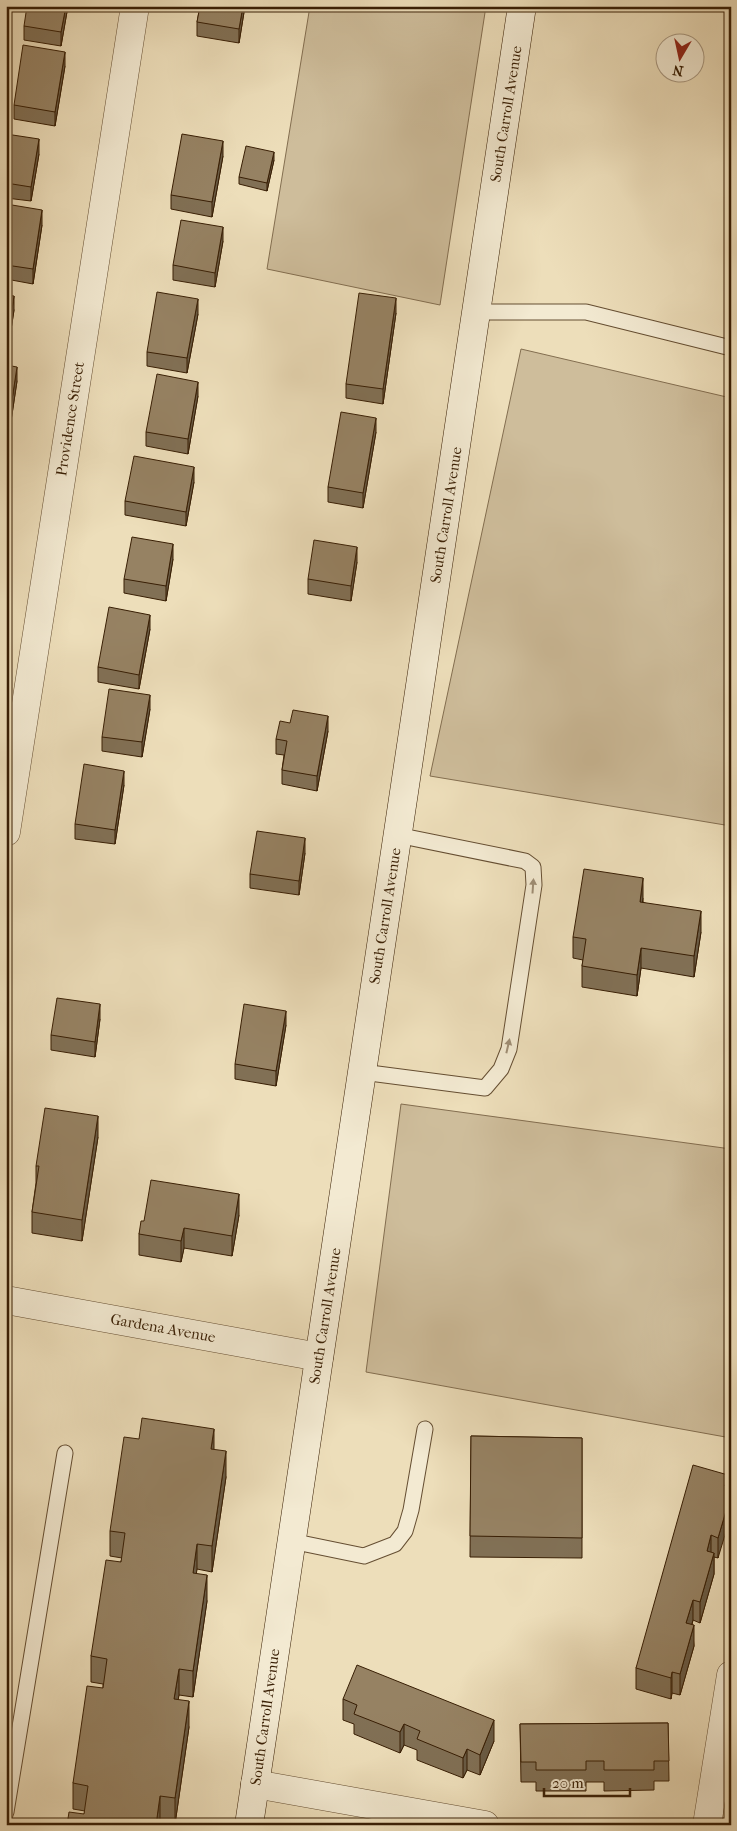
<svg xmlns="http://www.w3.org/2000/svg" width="737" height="1831" font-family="'IM FELL French Canon',serif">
<rect width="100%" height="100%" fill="#eddeba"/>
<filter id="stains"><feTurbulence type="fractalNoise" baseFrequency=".004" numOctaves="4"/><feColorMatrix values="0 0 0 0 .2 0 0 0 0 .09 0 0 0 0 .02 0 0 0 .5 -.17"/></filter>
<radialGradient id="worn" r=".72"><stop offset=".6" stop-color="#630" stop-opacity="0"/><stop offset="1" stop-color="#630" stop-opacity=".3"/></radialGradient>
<g fill="#cebd9b" stroke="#836e50">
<path d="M310 6H486L440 305 267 269Z"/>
<path d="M521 349 731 398V826L430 776Z"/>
<path d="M401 1104 731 1149V1438L366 1372Z"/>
</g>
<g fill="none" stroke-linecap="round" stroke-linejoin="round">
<defs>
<g id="lane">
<path d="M476 312H586L731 348"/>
<path d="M362 1072 485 1088 501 1069 509 1049 534 885 533 867 525 861 397 835"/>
<path d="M291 1541 364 1556 395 1544 405 1531 411 1510 425 1429"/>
<path d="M6 1812 65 1453"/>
</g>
<g id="street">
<path d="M6 832 135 6"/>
<path d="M6 1300 319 1357"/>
<path d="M255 1784 485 1825"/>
<path d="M707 1825 731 1675"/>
</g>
<path id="secondary" d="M249 1825 522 6"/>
</defs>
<use href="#lane" stroke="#654e32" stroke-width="17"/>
<use href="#street" stroke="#654e32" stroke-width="29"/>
<use href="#secondary" stroke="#381e04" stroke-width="29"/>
<use href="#lane" stroke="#f3ead2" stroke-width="15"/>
<use href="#street" stroke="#f3ead2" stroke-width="28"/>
<use href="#secondary" stroke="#f3ead2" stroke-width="28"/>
</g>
<g fill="#817055" stroke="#381e04">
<path d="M68 6 61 46 24 40V26Z"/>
<path d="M200 6H245L239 43 197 36V22Z"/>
<path d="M65 66 55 126 14 119V105Z"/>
<path d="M6 134 39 154 31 201 6 198Z"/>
<path d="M223 156 212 217 171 209V195Z"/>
<path d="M274 160 267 191 239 184V177Z"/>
<path d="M6 204 42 225 33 284 6 279Z"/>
<path d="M223 241 215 287 173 280V265Z"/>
<path d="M6 295 14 310 7 356H6Z"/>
<path d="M396 313 383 404 346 398V384Z"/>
<path d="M198 314 187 373 147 366V352Z"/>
<path d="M6 365 17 381 8 441H6Z"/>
<path d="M198 396 188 454 146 446V432Z"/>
<path d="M376 432 363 508 328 502V487Z"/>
<path d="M194 482 186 526 125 515V501Z"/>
<path d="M173 559 166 601 124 593V579Z"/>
<path d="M357 562 351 601 308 594V579Z"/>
<path d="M150 629 139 689 98 682V667Z"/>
<path d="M150 709 142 757 102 751V737Z"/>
<path d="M328 731 317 791 282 784V770L284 755 276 754V739Z"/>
<path d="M124 785 115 844 75 839V824Z"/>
<path d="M305 853 299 895 250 888V874Z"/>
<path d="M643 898V902L701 932 694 977 641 968 637 996 582 987V966L583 960 573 958V937Z"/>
<path d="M100 1019 95 1057 51 1050V1035Z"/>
<path d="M286 1025 276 1086 235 1079V1064Z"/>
<path d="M98 1137 82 1241 32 1233V1212L36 1183V1166Z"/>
<path d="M239 1215 232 1256 184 1248 181 1262 139 1255V1234L144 1221Z"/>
<path d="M471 1436 582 1438V1558L470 1557Z"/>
<path d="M214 1450 226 1477 212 1572 197 1569 196 1573 207 1601 193 1697 179 1695 178 1699 189 1727 175 1824 160 1822 84 1814 85 1811 73 1809V1783L103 1688V1684L91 1682V1656L122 1558 110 1556V1531Z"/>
<path d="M728 1475 718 1558 714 1557V1574L700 1623 693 1620 692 1625 694 1646 680 1695 672 1693 671 1699 636 1689V1668Z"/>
<path d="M343 1699 494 1741 480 1775 467 1770 463 1778 417 1760V1750L404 1745 400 1753 354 1734V1724L343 1720Z"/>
<path d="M668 1723 669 1781H654V1790L604 1791V1782H586V1791H536V1782H521L520 1724Z"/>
</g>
<g fill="#695b45" stroke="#381e04">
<path d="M66 6H68L61 46V32Z"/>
<path d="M243 6H245L239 43V29Z"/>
<path d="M65 52V66L55 126V112Z"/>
<path d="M39 139V154L31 201V187Z"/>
<path d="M223 141V156L212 217V202Z"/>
<path d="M274 152V160L267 191V183Z"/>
<path d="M42 210V225L33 284V269Z"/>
<path d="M223 227V241L215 287V273Z"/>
<path d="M14 296V310L7 356V342Z"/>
<path d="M396 298V313L383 404V389Z"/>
<path d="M198 299V314L187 373V358Z"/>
<path d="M17 367V381L8 441V426Z"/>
<path d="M198 382V396L188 454V439Z"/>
<path d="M376 418V432L363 508V493Z"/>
<path d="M194 467V482L186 526V512Z"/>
<path d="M173 544V559L166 601V586Z"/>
<path d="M357 547V562L351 601V586Z"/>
<path d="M150 615V629L139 689V675Z"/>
<path d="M150 695V709L142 757V742Z"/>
<path d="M328 716V731L317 791V776Z"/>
<path d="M124 771V785L115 844V830Z"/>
<path d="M305 838V853L299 895V881Z"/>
<path d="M643 878V898L640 922V902Z"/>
<path d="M701 911V932L694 977V956Z"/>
<path d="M641 948V968L637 996V975Z"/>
<path d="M100 1004V1019L95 1057V1042Z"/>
<path d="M286 1011V1025L276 1086V1071Z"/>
<path d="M98 1116V1137L82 1241V1220Z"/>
<path d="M239 1194V1215L232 1256V1236Z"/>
<path d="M184 1228V1248L181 1262V1241Z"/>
<path d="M214 1429V1454L211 1449Z"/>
<path d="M226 1451V1477L212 1572V1546Z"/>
<path d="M728 1475V1496L725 1486Z"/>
<path d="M731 1494V1515L718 1558V1538Z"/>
<path d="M711 1535V1556L707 1551Z"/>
<path d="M197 1544V1569L193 1598V1573Z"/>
<path d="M714 1553V1574L700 1623V1602Z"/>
<path d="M207 1575V1601L193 1697V1671Z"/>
<path d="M693 1600V1620L686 1644V1623Z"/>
<path d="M694 1625V1646L680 1695V1674Z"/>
<path d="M179 1669V1695L174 1724V1699Z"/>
<path d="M672 1672V1693L671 1699V1678Z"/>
<path d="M189 1701V1727L175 1824V1798Z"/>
<path d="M494 1720V1741L480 1775V1755Z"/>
<path d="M404 1724V1745L400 1753V1732Z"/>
<path d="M467 1749V1770L463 1778V1758Z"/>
<path d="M160 1796V1825H156Z"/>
</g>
<g fill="#968263" stroke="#381e04">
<path d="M27 6H66L61 32 24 26Z"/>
<path d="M200 6H243L239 29 197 22Z"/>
<path d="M23 45 65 52 55 112 14 105Z"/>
<path d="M6 134 39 139 31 187 6 183Z"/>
<path d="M182 134 223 141 212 202 171 195Z"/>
<path d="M246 146 274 152 267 183 239 177Z"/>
<path d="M6 204 42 210 33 269 6 265Z"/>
<path d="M181 220 223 227 215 273 173 265Z"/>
<path d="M157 292 198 299 187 358 147 352Z"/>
<path d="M359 293 396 298 383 389 346 384Z"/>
<path d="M6 295 14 296 7 342H6Z"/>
<path d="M6 365 17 367 8 426H6Z"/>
<path d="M157 374 198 382 188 439 146 432Z"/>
<path d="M341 412 376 418 363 493 328 487Z"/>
<path d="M134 456 194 467 186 512 125 501Z"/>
<path d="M132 537 173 544 166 586 124 579Z"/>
<path d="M314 540 357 547 351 586 308 579Z"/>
<path d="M109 607 150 615 139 675 98 667Z"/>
<path d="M109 689 150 695 142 742 102 737Z"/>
<path d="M293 710 328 716 317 776 282 770 287 741 276 739 280 721 290 723Z"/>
<path d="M84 764 124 771 115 830 75 824Z"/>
<path d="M257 831 305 838 299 881 250 874Z"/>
<path d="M584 869 643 878 640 902 701 911 694 956 641 948 637 975 582 966 586 939 573 937Z"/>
<path d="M57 998 100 1004 95 1042 51 1035Z"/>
<path d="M244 1004 286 1011 276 1071 235 1064Z"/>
<path d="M45 1108 98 1116 82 1220 32 1212 39 1166H36Z"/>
<path d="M151 1180 239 1194 232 1236 184 1228 181 1241 139 1234 141 1221H144Z"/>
<path d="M142 1418 214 1429 211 1449 226 1451 212 1546 197 1544 193 1573 207 1575 193 1671 179 1669 174 1699 189 1701 175 1798 160 1796 156 1825H67L69 1812 84 1814 88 1786 73 1783 87 1686 103 1688 107 1659 91 1656 106 1560 121 1562 125 1533 110 1531 124 1437 139 1439Z"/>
<path d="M471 1436 582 1438V1538L470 1536Z"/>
<path d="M693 1465 728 1475 725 1486 731 1488V1494L718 1538 711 1535 707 1551 714 1553 700 1602 693 1600 686 1623 694 1625 680 1674 672 1672 671 1678 636 1668Z"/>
<path d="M357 1665 494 1720 480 1755 467 1749 463 1758 417 1739 420 1731 404 1724 400 1732 354 1714 357 1705 343 1699Z"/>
<path d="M668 1723 669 1761H654V1770H604V1761H586V1770H536V1762H521L520 1724Z"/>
</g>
<defs><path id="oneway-solid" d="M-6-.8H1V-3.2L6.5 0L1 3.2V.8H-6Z" transform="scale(1.25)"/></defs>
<g fill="#9f8e75">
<use href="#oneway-solid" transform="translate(533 886) rotate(-86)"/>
<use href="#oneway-solid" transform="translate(508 1046) rotate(-77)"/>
</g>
<g text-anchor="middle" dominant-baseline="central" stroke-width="4" stroke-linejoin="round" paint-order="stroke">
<g font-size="15" fill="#381e04" stroke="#f3ead2">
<text transform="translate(506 114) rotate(-81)">South Carroll Avenue</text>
<text transform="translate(70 419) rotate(-81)">Providence Street</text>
<text transform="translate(446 515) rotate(-81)">South Carroll Avenue</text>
<text transform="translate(385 916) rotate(-81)">South Carroll Avenue</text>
<text transform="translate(325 1316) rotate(-81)">South Carroll Avenue</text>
<text transform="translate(163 1328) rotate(10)">Gardena Avenue</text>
<text transform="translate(265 1717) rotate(-82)">South Carroll Avenue</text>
</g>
</g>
<rect width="737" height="1831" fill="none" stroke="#eddeba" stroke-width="25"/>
<rect x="8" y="8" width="722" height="1816" fill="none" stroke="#381e04" stroke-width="2.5"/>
<rect x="12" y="12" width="712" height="1806" fill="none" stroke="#381e04"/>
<g transform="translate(680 58) rotate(189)"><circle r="24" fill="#f3ead2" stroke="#a89880"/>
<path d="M0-4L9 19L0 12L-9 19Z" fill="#8f2418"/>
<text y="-8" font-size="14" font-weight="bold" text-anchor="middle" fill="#381e04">N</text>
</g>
<path d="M544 1788v8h86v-8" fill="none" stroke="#381e04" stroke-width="2.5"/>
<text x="552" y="1788" font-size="15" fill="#381e04" stroke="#f3ead2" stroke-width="4" paint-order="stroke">20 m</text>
<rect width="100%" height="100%" filter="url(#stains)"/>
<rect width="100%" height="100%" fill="url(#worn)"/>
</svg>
